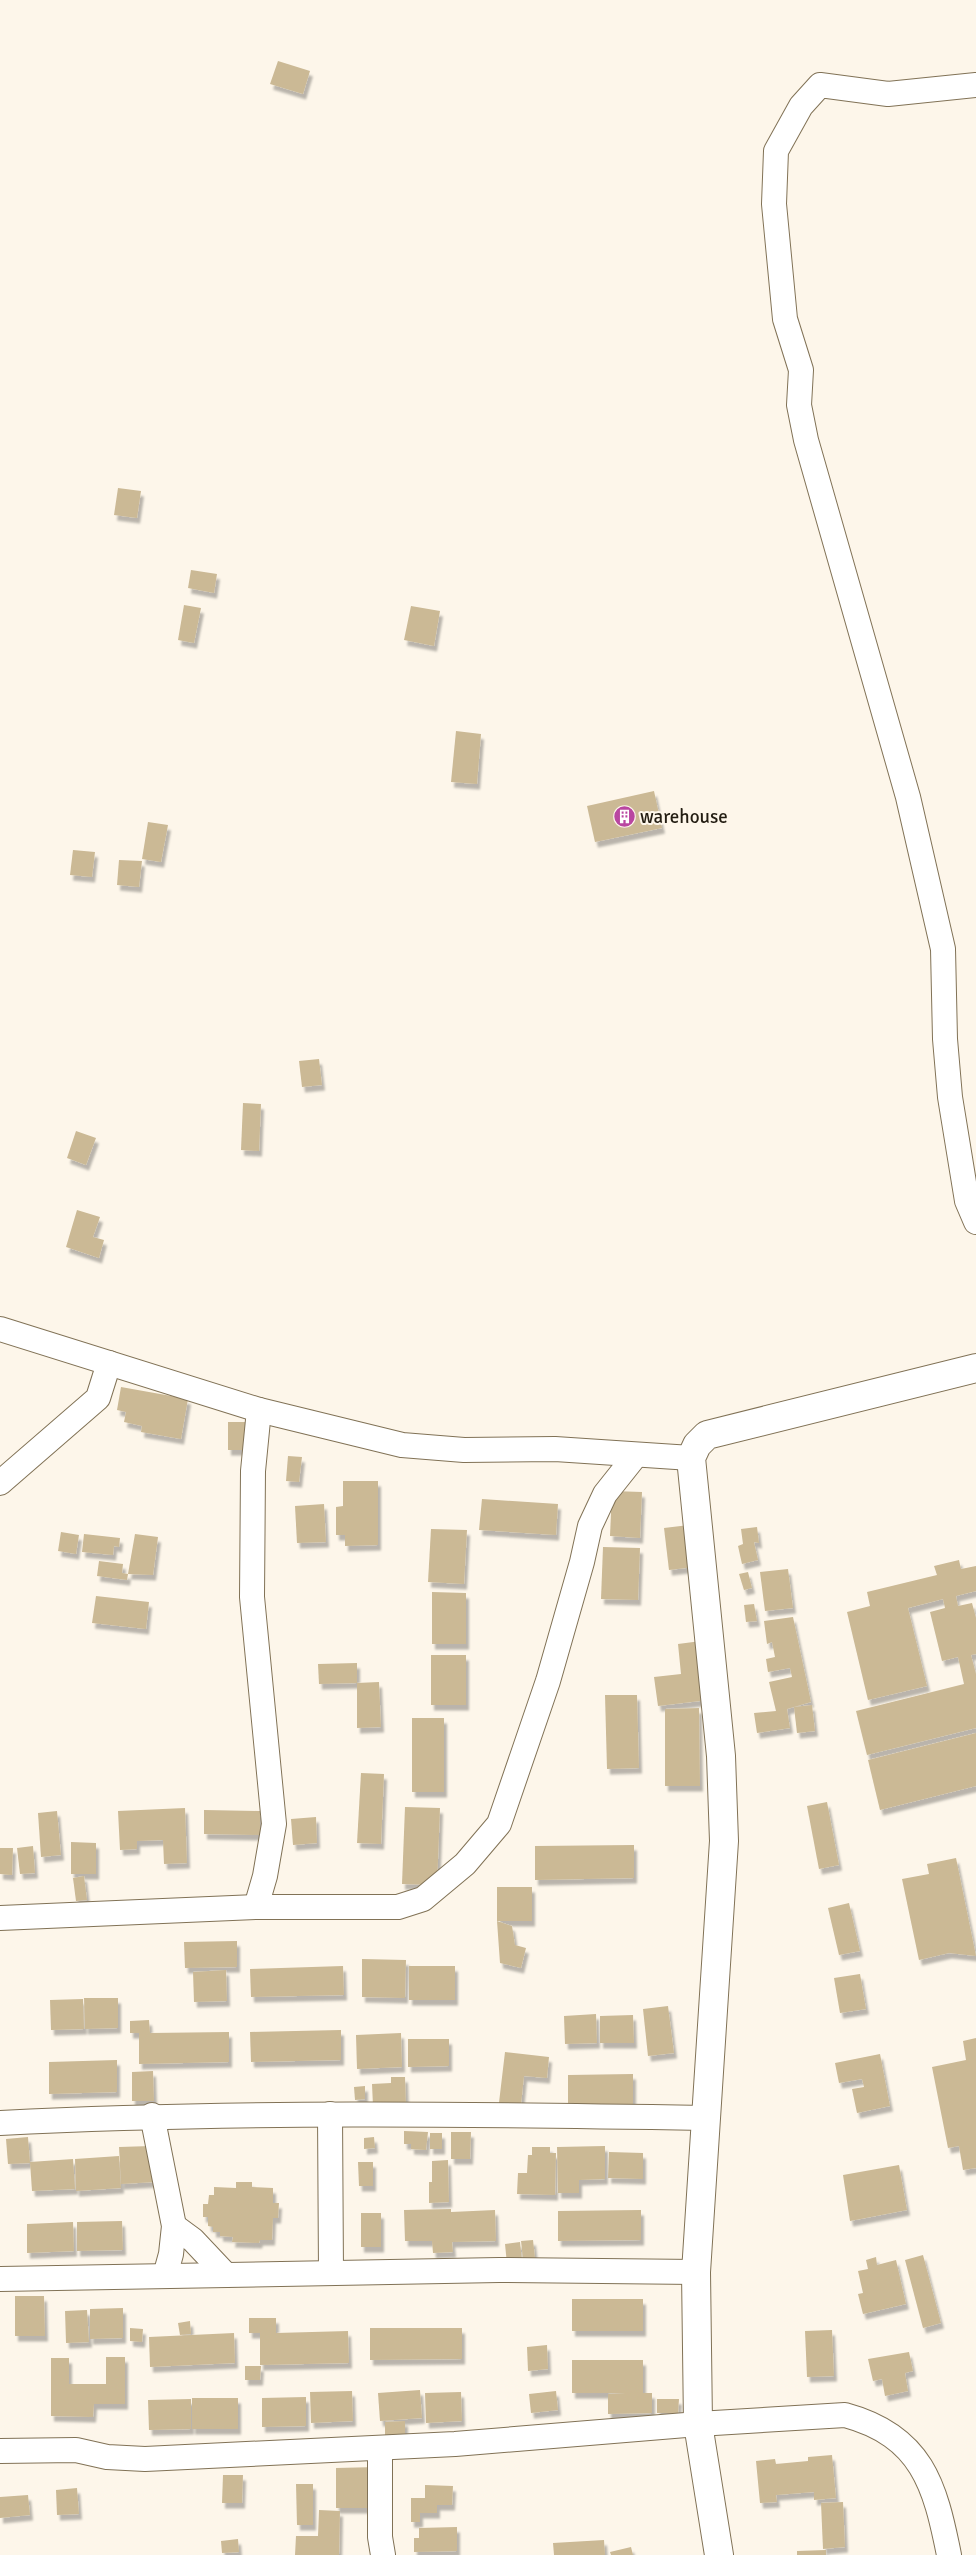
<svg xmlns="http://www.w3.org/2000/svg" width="976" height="2555" font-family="Signika,sans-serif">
<defs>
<filter id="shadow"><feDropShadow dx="3" dy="5.5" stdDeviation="1" flood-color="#0004"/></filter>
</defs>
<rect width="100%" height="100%" fill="#fdf6ea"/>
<g fill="#cbb995" filter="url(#shadow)">
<path d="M278 61 310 71 303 94 270 84Z"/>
<path d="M118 488 141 491 137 518 114 515Z"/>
<path d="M191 570 217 574 214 593 188 588Z"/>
<path d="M184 605 201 608 194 643 178 640Z"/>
<path d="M411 606 440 611 434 646 404 640Z"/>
<path d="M456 731 481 734 477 784 451 782Z"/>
<path d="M654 791 662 828 595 842 587 806Z"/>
<path d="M148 822 168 825 161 862 142 859Z"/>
<path d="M73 850 95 852 92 877 70 875Z"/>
<path d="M119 860 142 861 139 887 117 885Z"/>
<path d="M319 1059 322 1085 302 1087 299 1061Z"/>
<path d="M243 1103 261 1104 259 1151 241 1150Z"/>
<path d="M76 1131 96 1138 86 1165 67 1158Z"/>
<path d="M77 1210 100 1217 93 1237 104 1240 99 1258 66 1247Z"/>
<path d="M121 1387 188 1399 181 1439 141 1432 142 1426 124 1422 126 1412 117 1410Z"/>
<rect x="228" y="1422" width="24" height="28"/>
<path d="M288 1456 302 1457 299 1482 286 1481Z"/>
<path d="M343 1481H378V1545L345 1546V1535H336V1507L343 1506Z"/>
<path d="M612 1491 642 1492 640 1538 610 1536Z"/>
<path d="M482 1499 558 1504 556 1535 479 1530Z"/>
<path d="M324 1504 326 1542 297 1543 295 1506Z"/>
<path d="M689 1525 694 1567 669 1570 664 1528Z"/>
<path d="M757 1527 759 1543 754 1542 758 1560 742 1564 738 1546 743 1544 741 1529Z"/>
<path d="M431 1529 467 1530 464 1584 428 1582Z"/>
<path d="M61 1532 79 1535 76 1554 58 1551Z"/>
<path d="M84 1534 120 1538 119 1547 114 1546 113 1555 82 1552Z"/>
<path d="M135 1534 158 1537 153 1575 128 1574Z"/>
<path d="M603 1547 640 1548 638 1600 601 1599Z"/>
<path d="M959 1560 961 1569 976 1566V1591L956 1596 958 1606 972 1603 976 1618V1654L971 1655 976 1674V1728L867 1755 856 1711 964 1684 958 1657 942 1661 930 1612 945 1608 943 1599 908 1608 927 1686 868 1700 847 1612 870 1606 867 1592 937 1575 934 1566Z"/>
<path d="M99 1561 123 1564 122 1573 128 1574 127 1580 97 1576Z"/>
<path d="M788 1569 793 1608 765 1611 760 1572Z"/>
<path d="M748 1572 752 1588 744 1590 739 1574Z"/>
<path d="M432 1592 466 1593V1644H432Z"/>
<path d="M96 1596 149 1602 146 1629 92 1623Z"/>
<path d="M754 1604 757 1621 746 1622 744 1605Z"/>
<path d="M793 1617 811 1702 787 1709 790 1728 757 1733 754 1713 776 1711 769 1682 792 1677 790 1668 768 1672 766 1659 775 1657 772 1642 767 1644 764 1621Z"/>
<path d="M701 1641 708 1700 658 1706 654 1677 681 1674 678 1644Z"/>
<rect x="431" y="1655" width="35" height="50"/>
<path d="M357 1663V1683L319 1684 318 1664Z"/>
<path d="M379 1682 381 1727 357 1728V1683Z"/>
<path d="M605 1695H637L639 1768 607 1769Z"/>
<path d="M812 1705 815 1731 797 1733 794 1707Z"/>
<path d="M699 1708 700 1786H665V1709Z"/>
<rect x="412" y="1718" width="32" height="74"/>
<path d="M976 1733V1786L880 1810 868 1760Z"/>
<path d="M361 1773 384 1774 381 1844 357 1843Z"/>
<path d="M827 1802 839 1865 819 1869 807 1806Z"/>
<path d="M405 1807 440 1808 437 1885 402 1884Z"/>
<path d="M185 1808 187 1863 164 1864 163 1840 137 1841V1849L120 1850 118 1811Z"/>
<path d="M204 1810 260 1811V1835L204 1834Z"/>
<path d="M57 1811 61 1855 41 1857 38 1813Z"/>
<path d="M316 1817 317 1843 293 1845 291 1819Z"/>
<path d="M71 1842 96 1843V1874H71Z"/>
<path d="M634 1845V1878L535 1880V1846Z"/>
<path d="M33 1846 35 1873 20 1874 17 1848Z"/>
<path d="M0 1848H13L12 1875 0 1874Z"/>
<path d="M956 1858 976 1956 949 1953 919 1960 902 1879 929 1874 927 1864Z"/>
<path d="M84 1876 87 1900 76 1901 73 1878Z"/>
<rect x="497" y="1887" width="35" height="34"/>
<path d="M849 1903 860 1951 839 1955 828 1908Z"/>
<path d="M497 1921 512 1926 515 1945 526 1948 521 1968 500 1963Z"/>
<path d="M237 1941V1967L185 1968 184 1942Z"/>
<path d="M362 1959 406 1960 405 1998 362 1997Z"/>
<path d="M343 1966 344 1995 251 1997 250 1969Z"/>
<rect x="409" y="1966" width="46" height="34"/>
<path d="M226 1970 227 2001 194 2002 193 1972Z"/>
<path d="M860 1974 866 2009 840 2013 834 1978Z"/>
<path d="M84 1998H118V2028L85 2029Z"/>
<path d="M83 1999 84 2029 51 2030 50 2000Z"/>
<path d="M668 2006 674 2053 648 2056 643 2009Z"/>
<path d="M596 2014 597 2043 565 2044 564 2016Z"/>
<path d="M633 2015 634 2043H600V2016Z"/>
<path d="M149 2020 150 2033 229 2032V2062L139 2064V2033H130V2021Z"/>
<path d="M341 2030V2060L251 2062 250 2032Z"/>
<path d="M401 2033 402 2067 357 2069 356 2035Z"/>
<path d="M976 2038V2168L963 2170 959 2146 948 2148 932 2067 966 2060 963 2041Z"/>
<path d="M408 2039H449V2066L408 2067Z"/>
<path d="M505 2052 549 2057 547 2078 524 2076 520 2114 498 2111Z"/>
<path d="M880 2054 890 2106 857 2113 852 2089 864 2087 862 2079 839 2083 835 2063Z"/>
<path d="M117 2060V2092L49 2094V2062Z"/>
<path d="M153 2071 154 2101H132V2072Z"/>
<path d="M633 2074V2105H568V2075Z"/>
<path d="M391 2077H405L406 2106H373L372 2084 391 2083Z"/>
<path d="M365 2086V2099L355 2100 354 2087Z"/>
<path d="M404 2131 428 2132 426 2150 411 2149V2144H404Z"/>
<path d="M451 2132H471L470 2159H451Z"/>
<rect x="430" y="2133" width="12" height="16"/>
<path d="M28 2137 30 2163 8 2164 6 2139Z"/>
<path d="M374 2137 375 2148 364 2149V2138Z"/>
<path d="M151 2146 155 2182 121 2184 119 2147Z"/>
<path d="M605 2146V2179L579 2180V2193H558L557 2147Z"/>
<path d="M532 2147H550V2153H556L555 2195 517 2194 518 2173H527L528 2155H532Z"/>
<path d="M609 2152 643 2153V2179L608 2178Z"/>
<path d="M119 2156 121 2188 76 2191 75 2159Z"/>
<path d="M73 2159 75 2189 32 2191 30 2162Z"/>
<path d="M448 2160 449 2202 429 2203V2182H432V2161Z"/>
<path d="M358 2162H373V2186H359Z"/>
<path d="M899 2165 907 2210 850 2221 843 2175Z"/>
<path d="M236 2182H252V2187L273 2188V2203H279L278 2218H273L272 2240H260L259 2243 232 2242 233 2237 220 2236V2232H213V2227L208 2226V2217H203V2204H208L209 2195H214V2187L236 2188Z"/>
<path d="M451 2209V2212L495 2210 496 2241 452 2242 453 2252 433 2253 432 2241H405L404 2210Z"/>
<path d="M641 2210V2240L558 2241V2211Z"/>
<rect x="361" y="2213" width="20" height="34"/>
<path d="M122 2221 123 2250 77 2251V2222Z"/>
<path d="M73 2222 74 2251 27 2253V2224Z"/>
<path d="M533 2240 535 2258 523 2259 521 2241Z"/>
<path d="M520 2242 522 2262 507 2264 505 2244Z"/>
<path d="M923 2255 941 2323 923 2328 905 2260Z"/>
<path d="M876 2257 877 2265 896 2260 906 2304 863 2314 858 2294 863 2293 858 2271 868 2269 866 2260Z"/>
<path d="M15 2296H44L45 2336H15Z"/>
<rect x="572" y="2299" width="71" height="32"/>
<path d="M123 2308V2338L90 2339V2309Z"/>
<path d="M87 2310 89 2342 66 2343 65 2311Z"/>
<path d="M249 2318H276V2333L348 2331 349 2363 260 2365V2333H249Z"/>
<path d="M190 2321 191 2334 180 2335 178 2323Z"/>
<path d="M130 2328 143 2329 142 2342 130 2341Z"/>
<path d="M370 2328H462V2359L370 2360Z"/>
<path d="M832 2330 834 2376 807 2377 805 2331Z"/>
<path d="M234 2333 235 2363 150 2367 149 2337Z"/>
<path d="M547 2345 548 2369 528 2371 527 2347Z"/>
<path d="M909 2352 913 2371 905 2373 908 2391 885 2396 882 2379 873 2381 868 2359Z"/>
<path d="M106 2357H125V2404H94L93 2417 51 2416V2358H69V2384H106Z"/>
<path d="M572 2360H643V2393H652V2413L608 2414V2394L626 2393H572Z"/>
<path d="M245 2366H261L260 2380H245Z"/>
<path d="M420 2390 422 2418 380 2421 378 2393Z"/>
<path d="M352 2391 353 2421 311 2423 310 2392Z"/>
<path d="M556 2391 558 2410 531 2413 529 2394Z"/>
<path d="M461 2392 462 2421 426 2423 425 2393Z"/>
<path d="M306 2397V2426L262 2427V2398Z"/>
<rect x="192" y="2398" width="46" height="31"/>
<path d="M191 2399V2429L149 2430 148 2400Z"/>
<path d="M657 2399H679L678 2413H657Z"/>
<path d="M405 2421V2434L385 2435V2422Z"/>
<path d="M832 2455 836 2498 814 2500V2492L776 2495 777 2502 760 2503 756 2461 775 2459 776 2464 808 2461V2457Z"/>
<path d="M378 2467 379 2508H336V2468Z"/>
<path d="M223 2475H243L242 2503H222Z"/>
<path d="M296 2484H313V2525H297Z"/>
<path d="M425 2485 453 2486 452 2505H437V2513H420V2522H411V2498H425Z"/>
<path d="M77 2488 79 2514 57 2515 56 2490Z"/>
<path d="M28 2495 30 2515 0 2518V2497Z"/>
<path d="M843 2502 845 2547 823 2549 821 2503Z"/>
<path d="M319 2510 340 2511 339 2555H295L296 2536H318Z"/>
<path d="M457 2527V2551L414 2552V2538H419V2528Z"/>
<path d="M238 2539 239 2552 222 2553 221 2541Z"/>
<path d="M604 2540 605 2555H554L553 2543Z"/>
<path d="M631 2547 633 2555H611L610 2552Z"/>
<path d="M826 2550V2555H797V2551Z"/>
</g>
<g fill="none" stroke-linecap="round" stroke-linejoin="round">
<defs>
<g id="street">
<path d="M976 85 888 94 820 85 801 106 776 151 774 204 785 319 801 370 799 405 806 440 908 797 943 949 945 1039 950 1097 967 1201 976 1222"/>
<path d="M0 1329 259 1410 402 1445 464 1450 555 1449 691 1458"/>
<path d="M0 1483 98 1398 109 1363"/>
<path d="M256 1907 265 1876 274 1824 252 1597 253 1471 259 1410"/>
<path d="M0 1918 256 1907H398L423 1899 465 1864 499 1824 548 1681 582 1562 590 1526 605 1494 636 1455"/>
<path d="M330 2114 331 2273"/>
<path d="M152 2115 174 2226 171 2254 165 2276"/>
<path d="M0 2123C235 2111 470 2114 705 2118"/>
<path d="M174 2226 193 2240 226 2275"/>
<path d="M0 2279 499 2270 696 2272"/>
<path d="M380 2448V2537L383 2555"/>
<path d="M0 2451 76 2450 107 2457 145 2459 455 2444 698 2424 845 2415C922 2436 935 2485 949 2555"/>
</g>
<path id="secondary" d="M719 2555 698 2424 696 2272 724 1841 721 1756 691 1458 697 1445 707 1435 976 1368"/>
</defs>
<use href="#street" stroke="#817256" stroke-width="26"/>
<use href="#secondary" stroke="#817256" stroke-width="30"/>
<use href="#street" stroke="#fff" stroke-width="24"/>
<use href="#secondary" stroke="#fff" stroke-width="28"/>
</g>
<defs>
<symbol id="building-disc" viewBox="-11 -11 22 22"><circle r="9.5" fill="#b946a1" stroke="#fdf6ea"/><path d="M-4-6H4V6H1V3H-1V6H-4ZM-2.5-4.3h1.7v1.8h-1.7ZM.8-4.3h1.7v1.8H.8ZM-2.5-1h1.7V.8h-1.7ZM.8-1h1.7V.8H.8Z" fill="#fff"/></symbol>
</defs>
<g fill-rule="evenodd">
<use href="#building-disc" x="612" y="804" width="25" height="25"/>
</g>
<g text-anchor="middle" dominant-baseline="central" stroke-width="4" stroke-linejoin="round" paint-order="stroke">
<g font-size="19" fill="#231d12" stroke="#fdf6ea" text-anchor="start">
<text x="640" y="817">warehouse</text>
</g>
</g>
</svg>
